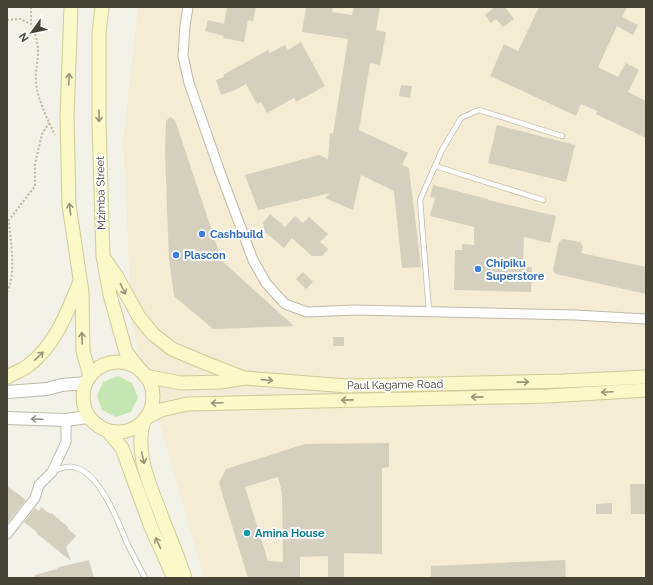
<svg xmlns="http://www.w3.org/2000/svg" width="653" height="585" font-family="Raleway,sans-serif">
<rect width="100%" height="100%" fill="#f3f2e8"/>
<path fill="#f4ecd4" d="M138 7H646V578H204L132 327 123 141Z"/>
<path fill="#c5e5b3" d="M118 376 132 383 138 398 131 412 116 417 102 410 97 396 103 382Z"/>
<g fill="#d4cfbe" fill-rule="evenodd">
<path d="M227 7H256L253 21 248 20 244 42 223 38 224 36 205 31 208 20 224 24Z"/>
<path d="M306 7H333L332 12 352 15 354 7H380L376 30 386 32 380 65 370 63 359 130 408 153 402 165 409 168 421 267 402 268 394 191 361 175 353 210 325 198 330 193 258 210 245 175 319 155 328 159 330 133 333 134 348 39 302 32Z"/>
<path d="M495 7H505L514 19 503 27 496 19 491 23 485 15Z"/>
<path d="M539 7H627L622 17 638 25 633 35 617 26 598 67 618 77 626 63 639 70 628 92 646 101V138L596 114 597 111 581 104 576 116 490 76 504 44 518 51Z"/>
<path d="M301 42 325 86 296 102 294 98 267 113 261 102 257 104 246 84 235 90 221 95 216 80 224 77 223 75 268 50 270 53 285 45 288 50Z"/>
<path d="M401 85 412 86 410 98 399 96Z"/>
<path d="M170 117 175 120 222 261 294 326 213 329 174 296 169 259 165 152 166 121Z"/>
<path d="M497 125 575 145 566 182 488 163Z"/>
<path d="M433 185 488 199V200L556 216 550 243 524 237 523 266 532 267 531 292 454 290 455 250H462V244L474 245V227L430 216 435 198 430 197Z"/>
<path d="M270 214 285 227 295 216 303 223 309 217 328 234 320 242 328 249 322 256H312L292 238 284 248 265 232 263 223Z"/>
<path d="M563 239 580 242 583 247 581 253 646 267V294L556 274 553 270 559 242Z"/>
<path d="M303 272 313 282 306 289 296 279Z"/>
<rect x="333" y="337" width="11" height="9"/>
<path d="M389 443V467L382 468V554L344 553V578H328V556L300 557V578H248L219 483 226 469 305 444ZM278 477 282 492 283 562 268 561 245 487Z"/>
<path d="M630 484H646V514H631Z"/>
<path d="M7 486 26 500 7 524Z"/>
<path d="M612 503V514H596V504Z"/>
<path d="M41 507 50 514 51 513 68 527 67 528 76 536 66 547 71 561 36 533 37 532 24 522 35 508 39 511Z"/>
<path d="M89 560 94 578H35V575L57 569V568L64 566Z"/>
<path d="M565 560 566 578H431V566Z"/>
</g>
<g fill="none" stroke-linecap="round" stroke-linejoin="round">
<defs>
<g id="service">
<path d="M435 166 543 200"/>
<path d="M429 311 420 200 442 150 461 118 479 110 562 136"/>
<path d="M54 471C62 467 69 465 77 468 101 476 118 521 127 543 133 555 139 566 145 578"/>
</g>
<g id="minor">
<path d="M188 7 185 26 183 56 189 83 220 172 253 260 266 283 285 304 307 312 355 310 575 315 646 319"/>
<path d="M7 534 35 498 39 485 52 472 66 442V420"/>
</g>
<g id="tertiary">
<path d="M7 392 47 389 62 385 86 383"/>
<path d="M7 418 66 420 87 417 101 427"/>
</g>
<g id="secondary">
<path d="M71 7 67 117 69 205 82 292 83 351 90 376"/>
<path d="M102 7 99 33V122L103 256 110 295 126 352 141 371"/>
<path d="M106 261 117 277 139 317 153 334 172 349 208 364 244 378"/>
<circle cx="118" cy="397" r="35"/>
<path d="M145 376 181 383 220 382 245 378 347 386 564 381 646 377"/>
<path d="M7 377C14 373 23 370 29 365 55 345 67 313 79 284"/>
<path d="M146 418 161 410 187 404 548 396 646 390"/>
<path d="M144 420C134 451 149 483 160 512 168 534 178 556 185 578"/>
<path d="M107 430 122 448 151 527 174 578"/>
</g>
</defs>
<use href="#service" stroke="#bebbab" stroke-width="6"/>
<use href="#minor" stroke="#bebbab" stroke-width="11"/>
<use href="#tertiary" stroke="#bebbab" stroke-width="14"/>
<use href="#secondary" stroke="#d0cc99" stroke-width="15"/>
<g stroke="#bfb99d" stroke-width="2" stroke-dasharray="2 2" stroke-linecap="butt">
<path d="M31 7V24"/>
<path d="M7 20 20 19 31 24C35 32 38 42 38 51 38 62 35 71 36 82 38 101 47 118 55 135"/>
<path d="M7 292C17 273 10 241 9 220L35 186V164L42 134 49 123"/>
</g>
<use href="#service" stroke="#fff" stroke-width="4.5"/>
<use href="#minor" stroke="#fff" stroke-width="9"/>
<use href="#tertiary" stroke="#fff" stroke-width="12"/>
<use href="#secondary" stroke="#fcf9c9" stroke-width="13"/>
</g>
<defs><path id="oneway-shaft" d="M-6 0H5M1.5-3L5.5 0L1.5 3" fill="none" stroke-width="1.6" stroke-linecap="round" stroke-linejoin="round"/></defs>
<g stroke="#989579">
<use href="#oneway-shaft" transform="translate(69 79) rotate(-88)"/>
<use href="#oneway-shaft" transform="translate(99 116) rotate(90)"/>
<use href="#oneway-shaft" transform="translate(70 209) rotate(-97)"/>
<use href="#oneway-shaft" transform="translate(123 289) rotate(64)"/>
<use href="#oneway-shaft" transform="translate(82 338) rotate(-93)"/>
<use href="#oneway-shaft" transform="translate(39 356) rotate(-44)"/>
<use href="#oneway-shaft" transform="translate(267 380) rotate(5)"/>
<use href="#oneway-shaft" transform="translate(523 382) rotate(-1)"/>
<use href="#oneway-shaft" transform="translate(607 392) rotate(177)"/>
<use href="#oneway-shaft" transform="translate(477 397) rotate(179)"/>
<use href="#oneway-shaft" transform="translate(347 400) rotate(179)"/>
<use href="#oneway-shaft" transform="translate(217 403) rotate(178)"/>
<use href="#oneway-shaft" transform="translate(143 458) rotate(77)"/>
<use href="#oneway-shaft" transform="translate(158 543) rotate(-115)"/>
</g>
<use stroke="#999891" href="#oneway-shaft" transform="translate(37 419) rotate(-178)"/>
<g fill="#3f7fe0" stroke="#fff" stroke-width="1.5">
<circle cx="202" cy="234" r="4"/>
<circle cx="176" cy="255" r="4"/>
<circle cx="478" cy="269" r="4"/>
</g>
<circle fill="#0f9aa8" stroke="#fff" stroke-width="1.5" cx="247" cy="533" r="4"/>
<g text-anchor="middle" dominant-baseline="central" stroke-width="4" stroke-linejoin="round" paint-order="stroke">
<g font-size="11" fill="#464337" stroke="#fff">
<text transform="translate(101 193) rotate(-91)">Mzimba Street</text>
<text transform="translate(395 385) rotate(-1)">Paul Kagame Road</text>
</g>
<g font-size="11" font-weight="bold" fill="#366cbe" stroke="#fff" text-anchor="start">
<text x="210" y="234">Cashbuild</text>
<text x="184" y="255">Plascon</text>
<text x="486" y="263">Chipiku<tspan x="486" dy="13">Superstore</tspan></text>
</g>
<g font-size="11" font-weight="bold" fill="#0d838f" stroke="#fff" text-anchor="start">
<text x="255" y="533">Amina House</text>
</g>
</g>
<rect width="653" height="585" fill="none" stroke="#464337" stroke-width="16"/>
<g transform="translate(32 32) rotate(237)" stroke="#ffffff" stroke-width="3" paint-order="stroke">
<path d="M0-3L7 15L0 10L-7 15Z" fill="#464337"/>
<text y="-6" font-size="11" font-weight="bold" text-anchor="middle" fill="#464337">N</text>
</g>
</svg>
